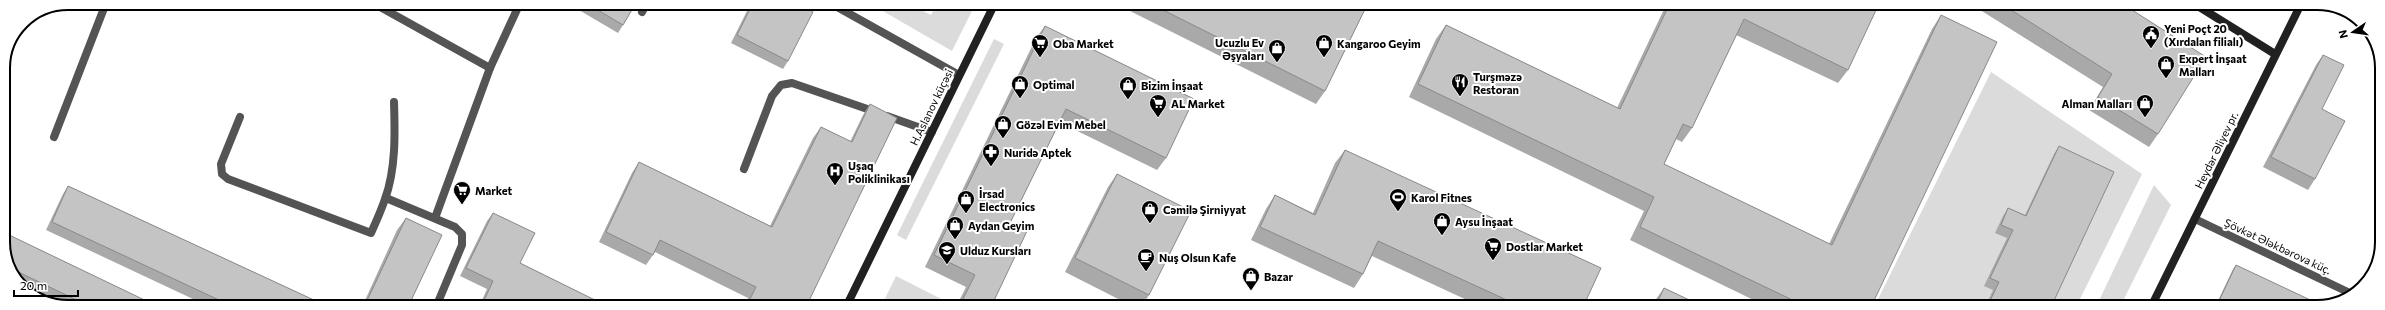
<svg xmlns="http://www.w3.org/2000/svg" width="2385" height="310" font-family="Commissioner,sans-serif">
<rect width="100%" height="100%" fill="#fff"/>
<g fill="#dbdbdb">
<path d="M885 3H907L931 15 937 3H976L952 51 881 10Z"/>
<path d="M994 39 1004 44 906 240 897 235Z"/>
<path d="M1991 72 2142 174 2076 307H1874Z"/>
<path d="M2154 185 2171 205 2120 307H2096Z"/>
<path d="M896 276 957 307H881Z"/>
</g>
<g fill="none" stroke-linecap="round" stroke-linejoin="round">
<g stroke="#545454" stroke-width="8">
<path d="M373 3 490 68"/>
<path d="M830 3 959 75"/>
<path d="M642 12 647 3"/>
<path d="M887 116 932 132"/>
<path d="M240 117 221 164 222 174 228 179 371 233C376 222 381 211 385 199 396 169 395 133 394 102"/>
<path d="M54 137 106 3"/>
<path d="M744 169 772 96 781 85 792 83 876 112"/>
<path d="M386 198 455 227 462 234V245L436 307"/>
<path d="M435 218 490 68 520 3"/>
<path d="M2195 219 2352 294"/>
</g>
<g stroke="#212121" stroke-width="8">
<path d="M2193 3 2275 54"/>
<path d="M846 307 995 3"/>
<path d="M2151 307 2301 4"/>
</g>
</g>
<g fill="#a9a9a9">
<path d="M567 3H636L623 25 618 33Z"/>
<path d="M751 3H797L788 61 783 69 731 43Z"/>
<path d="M924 3H931L929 6Z"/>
<path d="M1114 3H1368L1325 91 1316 104Z"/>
<path d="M1667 3H1868L1848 70 1838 83 1736 35 1692 128 1682 142 1676 139 1664 164 1829 244 1932 29 1941 15 1871 307H1768L1630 240 1644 211 1409 97 1436 39 1446 25 1617 108Z"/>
<path d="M1969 3H2121L2158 134 2149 147 2089 110 2103 87Z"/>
<path d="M2239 4H2246L2244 6Z"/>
<path d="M1045 26 1166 158 1157 170 1059 122 1010 223 991 307H956L966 287 925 267 1036 38Z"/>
<path d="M2323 55 2322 109 2315 179 2308 190 2263 167 2316 65Z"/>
<path d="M870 104 806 307H744L748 298 655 252 646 265 599 242 632 173 639 162 770 226 813 138 821 127 850 142 863 115Z"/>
<path d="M2059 146 2051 307H1985L1993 290 1984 286 2007 238 1995 233 2003 216 2008 208 2025 215 2054 154Z"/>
<path d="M1345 150 1583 307H1482L1372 256 1363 274 1354 288 1251 240 1266 209 1275 195 1313 213 1335 163Z"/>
<path d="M1117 174 1149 295 1141 307H1134L1065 272 1108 187Z"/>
<path d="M68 186 329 307H210L46 230 63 194Z"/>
<path d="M493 213 520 263 607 306 614 307H479L487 289 460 276 487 221Z"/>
<path d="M406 218 408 307H362L397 230Z"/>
<path d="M5 259 157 306H66L21 285Z"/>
<path d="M2236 265 2317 307H2215L2233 269Z"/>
<path d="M1664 288 1704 307H1652L1654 302Z"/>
</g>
<g fill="#c4c4c4" stroke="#898989">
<path d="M586 3H636L623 25Z"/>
<path d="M753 3H797L813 12 788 61 737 35Z"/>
<path d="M1149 3H1292L1294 4V3H1368L1325 91Z"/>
<path d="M1670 3H1868L1877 8 1848 70 1744 19 1692 128 1683 124 1664 164 1832 245 1941 15 1997 42 1871 307H1807L1640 227 1654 197 1418 84 1446 25 1620 109Z"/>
<path d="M2000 3H2121L2206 57 2158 134 2098 97 2112 74Z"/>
<path d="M1045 26 1194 99 1166 158 1066 109 1010 223 1027 231 991 307H959L975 275 934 255Z"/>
<path d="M2323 55 2344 65 2322 109 2345 121 2315 179 2271 157Z"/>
<path d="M870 104 897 118 806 307H755L748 303 756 287 660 240 653 255 606 232 639 162 772 227 821 127 852 142Z"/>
<path d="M2059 146 2114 172 2051 307H1987L1999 282 1990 278 2013 230 2001 225 2008 208 2026 216Z"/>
<path d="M1345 150 1601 268 1583 307H1506L1509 301 1378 241 1363 274 1260 227 1275 195 1315 215Z"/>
<path d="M1117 174 1191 211 1149 295 1075 258Z"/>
<path d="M68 186 329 307H234L52 222Z"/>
<path d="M493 213 535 233 520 263 607 306 608 304 614 307H481L493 281 466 268Z"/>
<path d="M406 218 442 235 408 307H364Z"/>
<path d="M5 233 157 306H89L12 269 5 259Z"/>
<path d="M2236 265 2321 305 2317 307H2216Z"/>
<path d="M1664 288 1704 307H1655Z"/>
</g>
<defs>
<symbol id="civic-pin" viewBox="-11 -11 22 30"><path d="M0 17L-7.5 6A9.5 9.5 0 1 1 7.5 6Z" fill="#000" stroke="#fff"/><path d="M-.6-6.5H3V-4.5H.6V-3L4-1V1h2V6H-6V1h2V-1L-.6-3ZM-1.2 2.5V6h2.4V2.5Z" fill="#fff"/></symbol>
<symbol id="supermarket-pin" viewBox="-11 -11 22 30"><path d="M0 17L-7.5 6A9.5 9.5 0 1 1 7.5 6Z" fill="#000" stroke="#fff"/><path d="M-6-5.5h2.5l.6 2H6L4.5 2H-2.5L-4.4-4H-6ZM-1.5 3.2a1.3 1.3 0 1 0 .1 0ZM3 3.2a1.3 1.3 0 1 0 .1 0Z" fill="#fff"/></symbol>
<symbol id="shop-pin" viewBox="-11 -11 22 30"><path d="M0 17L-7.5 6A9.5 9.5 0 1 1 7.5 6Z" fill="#000" stroke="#fff"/><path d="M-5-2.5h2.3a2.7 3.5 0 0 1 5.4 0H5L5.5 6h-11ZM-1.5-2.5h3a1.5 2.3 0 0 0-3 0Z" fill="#fff"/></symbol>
<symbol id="restaurant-pin" viewBox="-11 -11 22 30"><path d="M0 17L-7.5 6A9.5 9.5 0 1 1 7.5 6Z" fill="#000" stroke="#fff"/><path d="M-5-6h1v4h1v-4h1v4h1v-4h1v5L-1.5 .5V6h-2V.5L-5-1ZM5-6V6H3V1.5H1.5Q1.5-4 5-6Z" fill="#fff"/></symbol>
<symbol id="pharmacy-pin" viewBox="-11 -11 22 30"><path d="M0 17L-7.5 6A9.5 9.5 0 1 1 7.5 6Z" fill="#000" stroke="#fff"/><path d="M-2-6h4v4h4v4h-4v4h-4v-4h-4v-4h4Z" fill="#fff"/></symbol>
<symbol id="hospital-pin" viewBox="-11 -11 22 30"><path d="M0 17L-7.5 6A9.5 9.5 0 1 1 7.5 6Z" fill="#000" stroke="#fff"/><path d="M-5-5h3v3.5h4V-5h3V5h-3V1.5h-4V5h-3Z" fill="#fff"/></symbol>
<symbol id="stadium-pin" viewBox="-11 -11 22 30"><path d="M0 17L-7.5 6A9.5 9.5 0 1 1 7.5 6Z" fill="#000" stroke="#fff"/><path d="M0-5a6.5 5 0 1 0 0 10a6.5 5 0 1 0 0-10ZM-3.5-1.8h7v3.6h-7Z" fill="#fff"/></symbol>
<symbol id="university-pin" viewBox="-11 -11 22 30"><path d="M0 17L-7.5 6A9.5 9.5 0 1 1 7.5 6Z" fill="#000" stroke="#fff"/><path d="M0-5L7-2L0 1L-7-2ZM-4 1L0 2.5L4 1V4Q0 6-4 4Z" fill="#fff"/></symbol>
<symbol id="cafe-pin" viewBox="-11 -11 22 30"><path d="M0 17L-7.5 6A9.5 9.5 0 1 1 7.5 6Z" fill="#000" stroke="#fff"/><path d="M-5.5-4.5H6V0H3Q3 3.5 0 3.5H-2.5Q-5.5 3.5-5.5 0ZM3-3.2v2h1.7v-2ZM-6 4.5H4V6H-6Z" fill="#fff"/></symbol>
</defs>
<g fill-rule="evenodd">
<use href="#civic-pin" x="2141" y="24" width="20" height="27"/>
<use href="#supermarket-pin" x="1030" y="33" width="20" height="27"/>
<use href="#shop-pin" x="1314" y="33" width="20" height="27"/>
<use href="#shop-pin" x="1267" y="38" width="20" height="27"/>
<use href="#shop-pin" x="2156" y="54" width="20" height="27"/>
<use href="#restaurant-pin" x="1450" y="72" width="20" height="27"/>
<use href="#shop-pin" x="1010" y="74" width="20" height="27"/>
<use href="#shop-pin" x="1118" y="75" width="20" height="27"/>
<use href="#supermarket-pin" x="1148" y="93" width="20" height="27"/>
<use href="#shop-pin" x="2135" y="93" width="20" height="27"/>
<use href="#shop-pin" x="993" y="114" width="20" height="27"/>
<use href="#pharmacy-pin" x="981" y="142" width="20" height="27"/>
<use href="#hospital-pin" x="825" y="161" width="20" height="27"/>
<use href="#supermarket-pin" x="452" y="180" width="20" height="27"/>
<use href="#stadium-pin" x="1388" y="187" width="20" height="27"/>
<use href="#shop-pin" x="956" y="189" width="20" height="27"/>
<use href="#shop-pin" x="1140" y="199" width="20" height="27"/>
<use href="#shop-pin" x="1432" y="211" width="20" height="27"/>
<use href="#shop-pin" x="945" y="215" width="20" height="27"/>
<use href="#supermarket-pin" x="1483" y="236" width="20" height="27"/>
<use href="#university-pin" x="937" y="240" width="20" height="27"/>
<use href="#cafe-pin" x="1136" y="247" width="20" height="27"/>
<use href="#shop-pin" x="1241" y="266" width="20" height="27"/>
</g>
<g text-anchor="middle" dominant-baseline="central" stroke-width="4" stroke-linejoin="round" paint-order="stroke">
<g font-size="11" font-weight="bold" fill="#000" stroke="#fff" text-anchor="start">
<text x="2164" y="28">Yeni Poçt 20<tspan x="2164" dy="13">(Xırdalan filialı)</tspan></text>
<text x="1264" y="42" text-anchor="end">Ucuzlu Ev<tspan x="1264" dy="13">Əşyaları</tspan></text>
<text x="1053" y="43">Oba Market</text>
<text x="1337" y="43">Kangaroo Geyim</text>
<text x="2179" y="58">Expert İnşaat<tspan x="2179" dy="13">Malları</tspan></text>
<text x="1473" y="76">Turşməzə<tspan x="1473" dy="13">Restoran</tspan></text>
<text x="1033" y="84">Optimal</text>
<text x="1141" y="85">Bizim İnşaat</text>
<text x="1171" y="103">AL Market</text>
<text x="2132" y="103" text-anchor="end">Alman Malları</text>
<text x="1016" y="124">Gözəl Evim Mebel</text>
<text x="1004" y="152">Nuridə Aptek</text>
<text x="848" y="165">Uşaq<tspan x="848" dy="13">Poliklinikası</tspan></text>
<text x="475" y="190">Market</text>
<text x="979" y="193">İrsad<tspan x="979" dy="13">Electronics</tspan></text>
<text x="1411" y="197">Karol Fitnes</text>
<text x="1163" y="209">Cəmilə Şirniyyat</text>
<text x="1455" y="221">Aysu İnşaat</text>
<text x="968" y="225">Aydan Geyim</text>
<text x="1506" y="246">Dostlar Market</text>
<text x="960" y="250">Ulduz Kursları</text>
<text x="1159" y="257">Nuş Olsun Kafe</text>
<text x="1264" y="276">Bazar</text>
</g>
<g font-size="11" fill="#000" stroke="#fff">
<text transform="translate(931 107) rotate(-64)">H.Aslanov küçəsi</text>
<text transform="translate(2216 150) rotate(-64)">Heydər Əliyev pr.</text>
<text transform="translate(2278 246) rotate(25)">Şövkət Ələkbərova küç.</text>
</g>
</g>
<path d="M0 0H2385V310H0ZM68 10H2317A58 58 0 0 1 2375 68V242A58 58 0 0 1 2317 300H68A58 58 0 0 1 10 242V68A58 58 0 0 1 68 10Z" fill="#fff" fill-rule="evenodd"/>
<path fill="none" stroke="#000" stroke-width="2" d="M68 10H2317A58 58 0 0 1 2375 68V242A58 58 0 0 1 2317 300H68A58 58 0 0 1 10 242V68A58 58 0 0 1 68 10Z"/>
<g transform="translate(2353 32) rotate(257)" stroke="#ffffff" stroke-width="3" paint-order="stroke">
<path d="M0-3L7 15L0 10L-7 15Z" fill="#000000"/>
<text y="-6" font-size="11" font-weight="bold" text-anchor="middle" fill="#000000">N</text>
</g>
<path d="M14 290v6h64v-6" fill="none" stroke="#000000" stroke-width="2"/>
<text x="20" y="290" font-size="12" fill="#000000" stroke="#ffffff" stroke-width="3" paint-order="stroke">20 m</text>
</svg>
